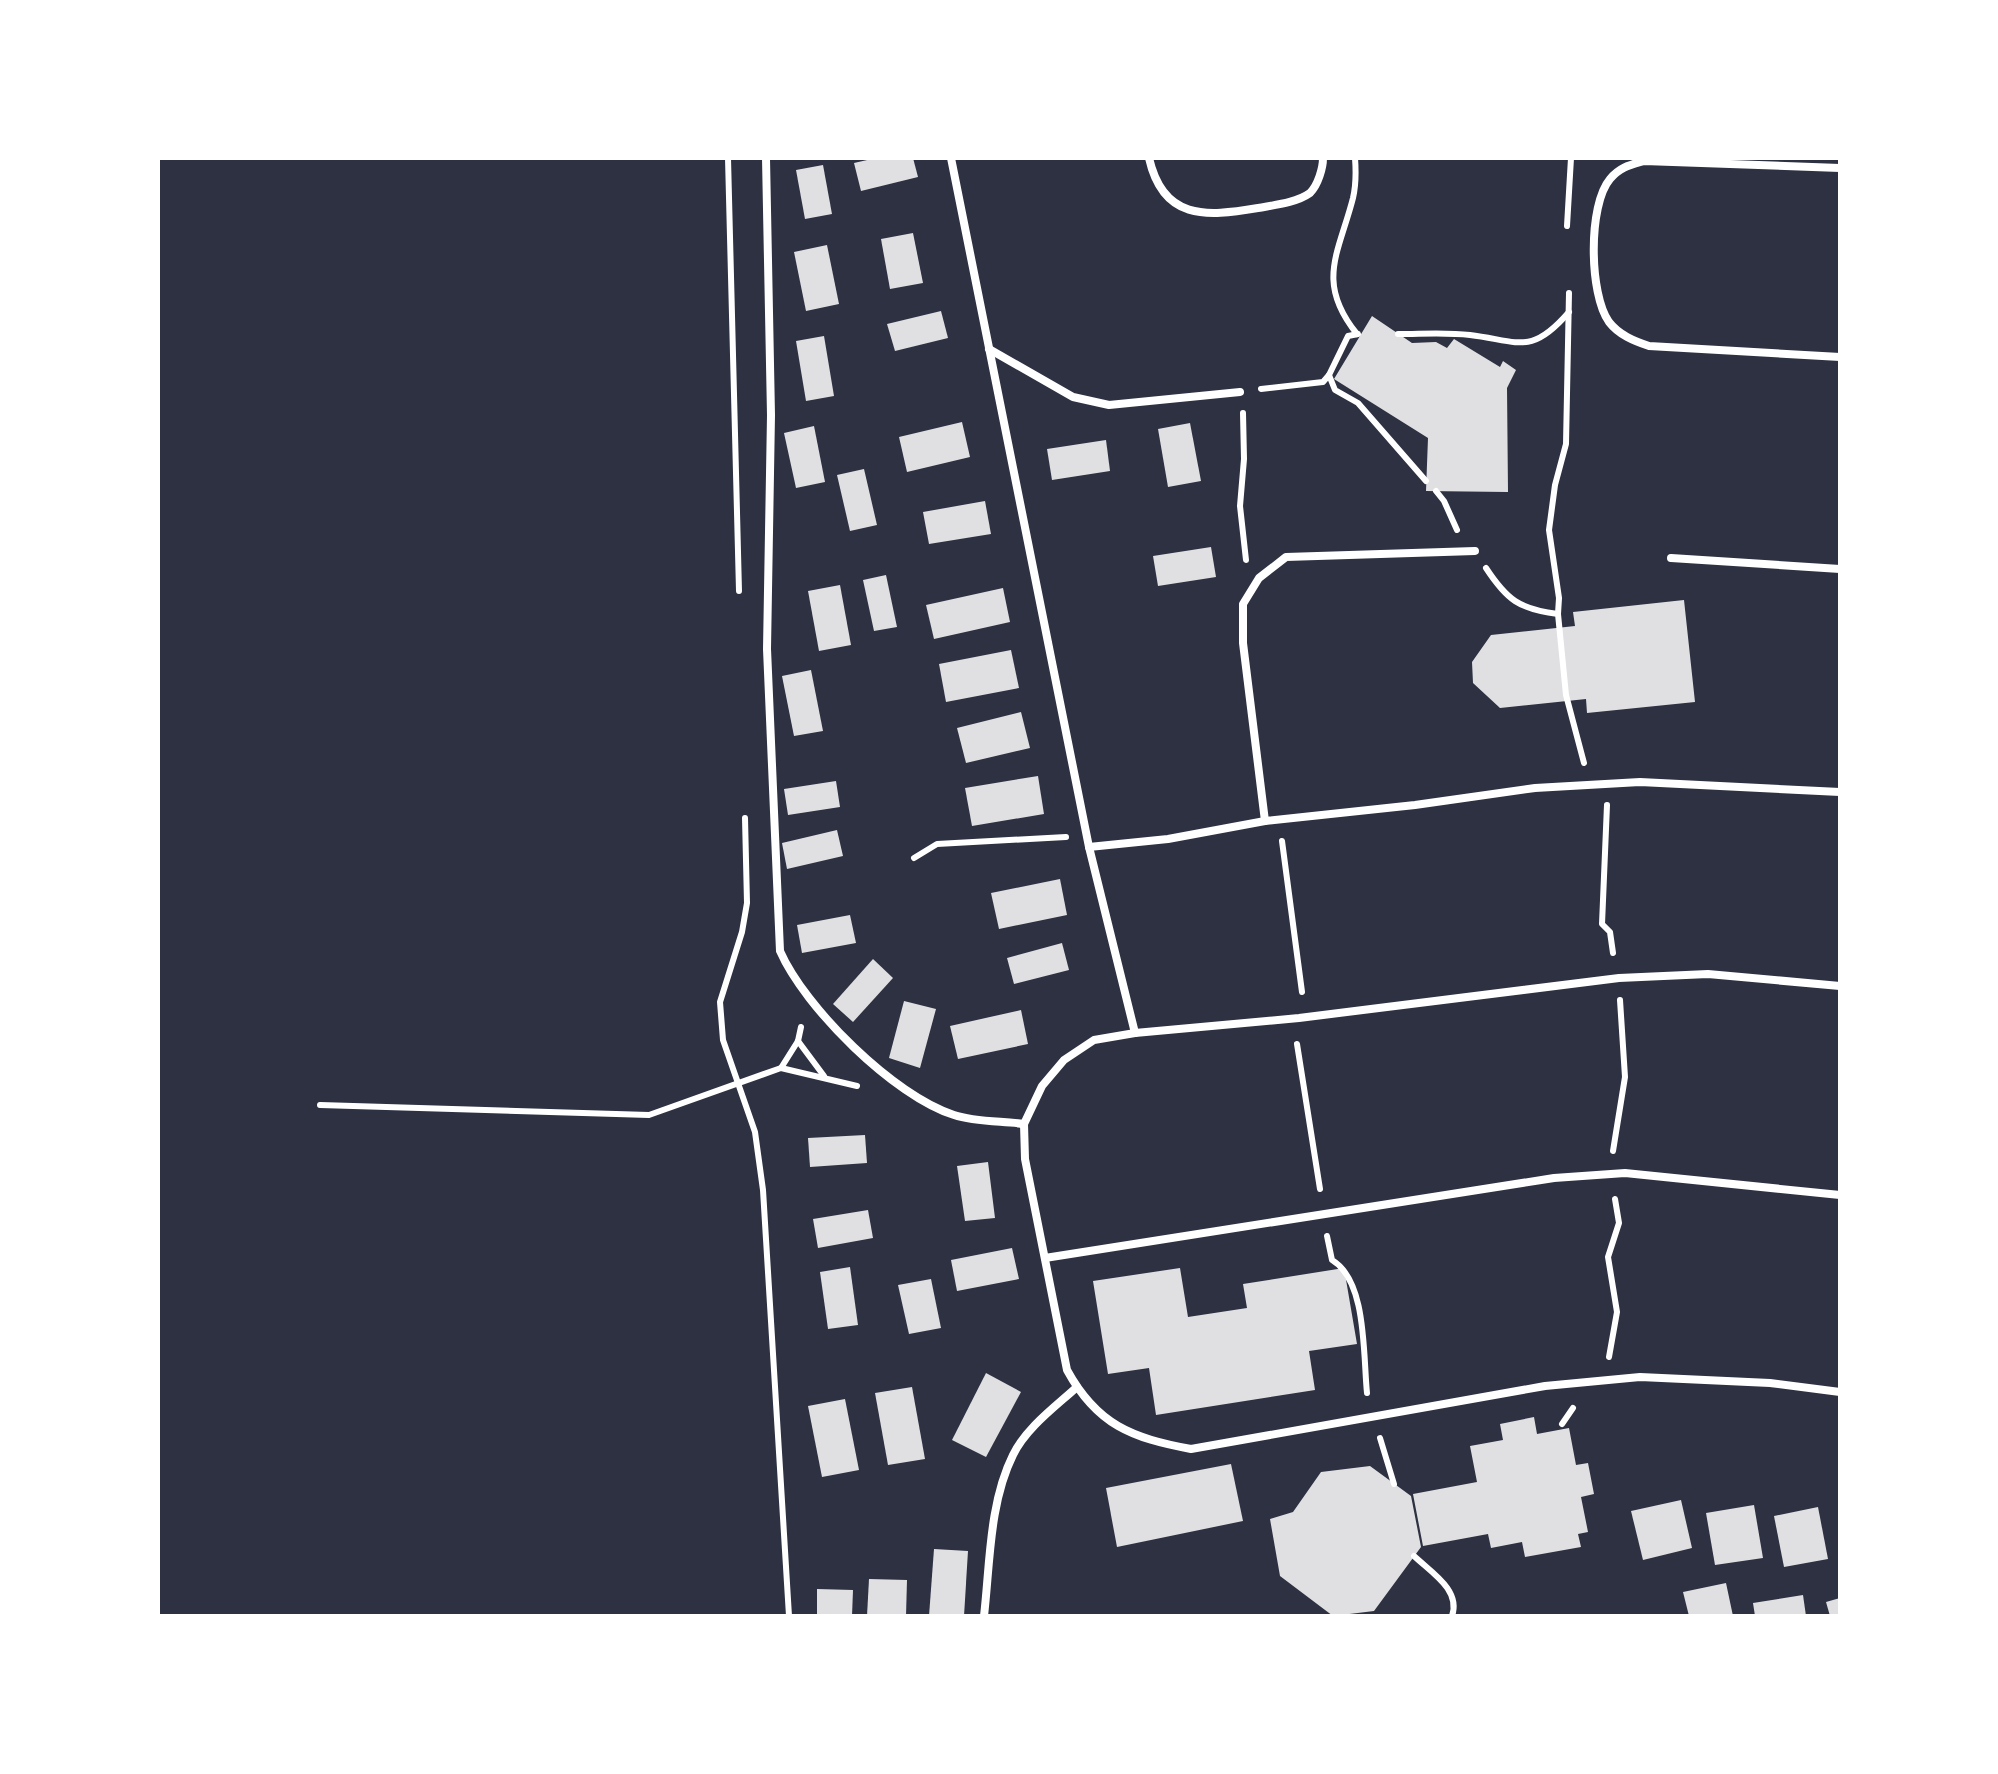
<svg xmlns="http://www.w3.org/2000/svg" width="1998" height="1774" font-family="Poppins,sans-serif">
<rect width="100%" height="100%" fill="#2d3142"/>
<g fill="#e0e0e3">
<path d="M876 158H913L918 177 861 191 854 163Z"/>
<path d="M823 165 832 214 805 219 796 170Z"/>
<path d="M913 233 923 283 890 289 881 239Z"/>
<path d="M827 245 839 304 806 311 794 252Z"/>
<path d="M941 311 948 338 895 351 887 324Z"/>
<path d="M1372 316 1412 343 1436 342 1447 348 1454 339 1500 367 1503 361 1516 370 1507 388 1508 492 1426 491 1428 438 1334 379Z"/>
<path d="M824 336 834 396 806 401 796 341Z"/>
<path d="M962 422 970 457 907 472 899 437Z"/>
<path d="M1190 423 1201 481 1168 487 1158 429Z"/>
<path d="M814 426 825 482 796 488 784 433Z"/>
<path d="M1106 440 1110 471 1052 480 1047 449Z"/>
<path d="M864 469 877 525 850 531 837 475Z"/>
<path d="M985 501 991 534 929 544 923 512Z"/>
<path d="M1211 547 1216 577 1158 586 1153 556Z"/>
<path d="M886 575 897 627 874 631 863 580Z"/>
<path d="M840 585 851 645 819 651 808 591Z"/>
<path d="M1003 588 1010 622 934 639 926 605Z"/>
<path d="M1684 600 1695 702 1587 713 1586 699 1500 708 1473 683 1472 662 1491 635 1575 626 1573 612Z"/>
<path d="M1011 650 1019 688 946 702 939 664Z"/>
<path d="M811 670 823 731 794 736 782 676Z"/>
<path d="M1021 712 1030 748 966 763 957 728Z"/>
<path d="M1038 776 1044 814 972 826 965 788Z"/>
<path d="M836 781 840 807 788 815 784 789Z"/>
<path d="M837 830 843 856 787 869 782 843Z"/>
<path d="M1060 879 1067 915 999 929 991 893Z"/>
<path d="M850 915 856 943 802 953 797 925Z"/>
<path d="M1062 943 1069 970 1014 984 1007 958Z"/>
<path d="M873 959 893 978 853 1022 833 1004Z"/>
<path d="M904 1001 936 1009 920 1068 889 1058Z"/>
<path d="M1021 1010 1028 1044 958 1059 950 1026Z"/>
<path d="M865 1135 867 1163 810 1167 808 1138Z"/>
<path d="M988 1162 995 1218 965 1221 957 1166Z"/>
<path d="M868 1210 873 1238 818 1248 813 1219Z"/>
<path d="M1012 1248 1019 1279 957 1291 951 1260Z"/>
<path d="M850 1267 858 1325 828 1329 820 1272Z"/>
<path d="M1180 1268 1188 1317 1247 1308 1243 1284 1344 1268 1357 1344 1309 1351 1315 1390 1156 1415 1149 1368 1108 1374 1093 1281Z"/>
<path d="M931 1279 941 1328 909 1334 898 1285Z"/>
<path d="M986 1373 1021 1392 986 1457 952 1440Z"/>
<path d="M912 1387 925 1459 888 1465 875 1393Z"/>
<path d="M845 1399 859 1470 822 1477 808 1406Z"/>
<path d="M1534 1417 1537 1434 1569 1428 1576 1465 1588 1463 1594 1494 1581 1497 1588 1532 1578 1534 1581 1547 1525 1557 1522 1542 1491 1548 1488 1534 1423 1546 1413 1494 1477 1482 1470 1446 1503 1440 1500 1424Z"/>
<path d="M1231 1464 1243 1521 1117 1547 1106 1488Z"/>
<path d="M1370 1466 1411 1496 1421 1547 1374 1611 1333 1616 1280 1576 1270 1519 1293 1512 1321 1472Z"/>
<path d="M1681 1500 1692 1548 1643 1560 1631 1511Z"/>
<path d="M1754 1505 1763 1558 1715 1565 1706 1513Z"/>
<path d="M1818 1507 1828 1559 1784 1567 1774 1516Z"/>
<path d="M934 1549 968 1551 964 1616H929Z"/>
<path d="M869 1579 907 1580 906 1616H867Z"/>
<path d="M1726 1583 1733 1616H1689L1683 1592Z"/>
<path d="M817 1589 853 1590 852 1616H817Z"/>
<path d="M1803 1595 1806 1616H1755L1753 1603Z"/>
<path d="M1840 1598V1616H1830L1826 1602Z"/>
</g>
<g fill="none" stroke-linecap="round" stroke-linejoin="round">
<g stroke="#fff" stroke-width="6">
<path d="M728 158 739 591"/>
<path d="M1355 158C1356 171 1356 185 1353 198 1339 253 1315 282 1357 334"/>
<path d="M1567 226 1571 158"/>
<path d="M1398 334C1422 334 1446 332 1470 335 1519 341 1531 356 1569 312"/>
<path d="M1329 375 1348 336 1358 334"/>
<path d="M1261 389 1323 382 1329 375 1335 390 1358 403 1426 481"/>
<path d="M1243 413 1244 459 1240 506 1246 560"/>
<path d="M1436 491 1444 501 1457 530"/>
<path d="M1486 568C1507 600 1519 609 1558 614L1566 695 1584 763"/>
<path d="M1558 614 1559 598 1549 530 1555 485 1566 444 1569 293"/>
<path d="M1607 805 1602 924 1610 932 1613 953"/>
<path d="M745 818 747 903 742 932 720 1002 723 1040 755 1132 763 1190 789 1616"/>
<path d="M1282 841 1302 992"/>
<path d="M914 858 937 844 1066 837"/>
<path d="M798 1041 824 1076"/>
<path d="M1297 1044 1320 1189"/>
<path d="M781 1068 857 1086"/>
<path d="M320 1105 649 1115 781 1068 798 1041 801 1027"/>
<path d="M1613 1151 1625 1077 1620 1000"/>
<path d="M1327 1236 1332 1260C1367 1281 1363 1354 1367 1393"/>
<path d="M1609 1357 1617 1312 1608 1257 1619 1223 1615 1199"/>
<path d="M1562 1424 1573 1408"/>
<path d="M1380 1438 1394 1484"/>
<path d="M1414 1556C1432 1573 1461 1590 1452 1616"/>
</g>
<g stroke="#fff" stroke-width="8">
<path d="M766 158 771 415 767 649 780 951C805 1008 894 1096 954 1115 975 1122 1002 1121 1024 1124"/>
<path d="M951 158 1089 847 1135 1033"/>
<path d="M1149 158C1163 220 1205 217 1258 208 1274 205 1296 203 1310 193 1318 185 1323 168 1323 158"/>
<path d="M1840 168 1644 161C1630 165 1620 167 1610 179 1588 205 1589 294 1609 322 1619 335 1634 341 1649 346L1840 357"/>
<path d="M989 349 1073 397 1109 405 1240 392"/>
<path d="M1671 558 1840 569"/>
<path d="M1265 821 1243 643V604L1259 578 1286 557 1475 551"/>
<path d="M1089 847 1168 839 1265 821 1415 805 1535 788 1640 782 1840 792"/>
<path d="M1840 986 1708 974 1619 978 1299 1018 1135 1033 1094 1040 1064 1060 1042 1086 1024 1124 1025 1159 1067 1370C1097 1425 1132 1438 1191 1449L1545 1386 1640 1377 1770 1383 1840 1392"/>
<path d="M1045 1258 1554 1178 1625 1173 1840 1195"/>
<path d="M984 1616C990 1565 989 1503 1013 1455 1026 1428 1055 1407 1077 1387"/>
</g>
</g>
<rect width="1998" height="1774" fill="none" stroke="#ffffff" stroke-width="320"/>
</svg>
